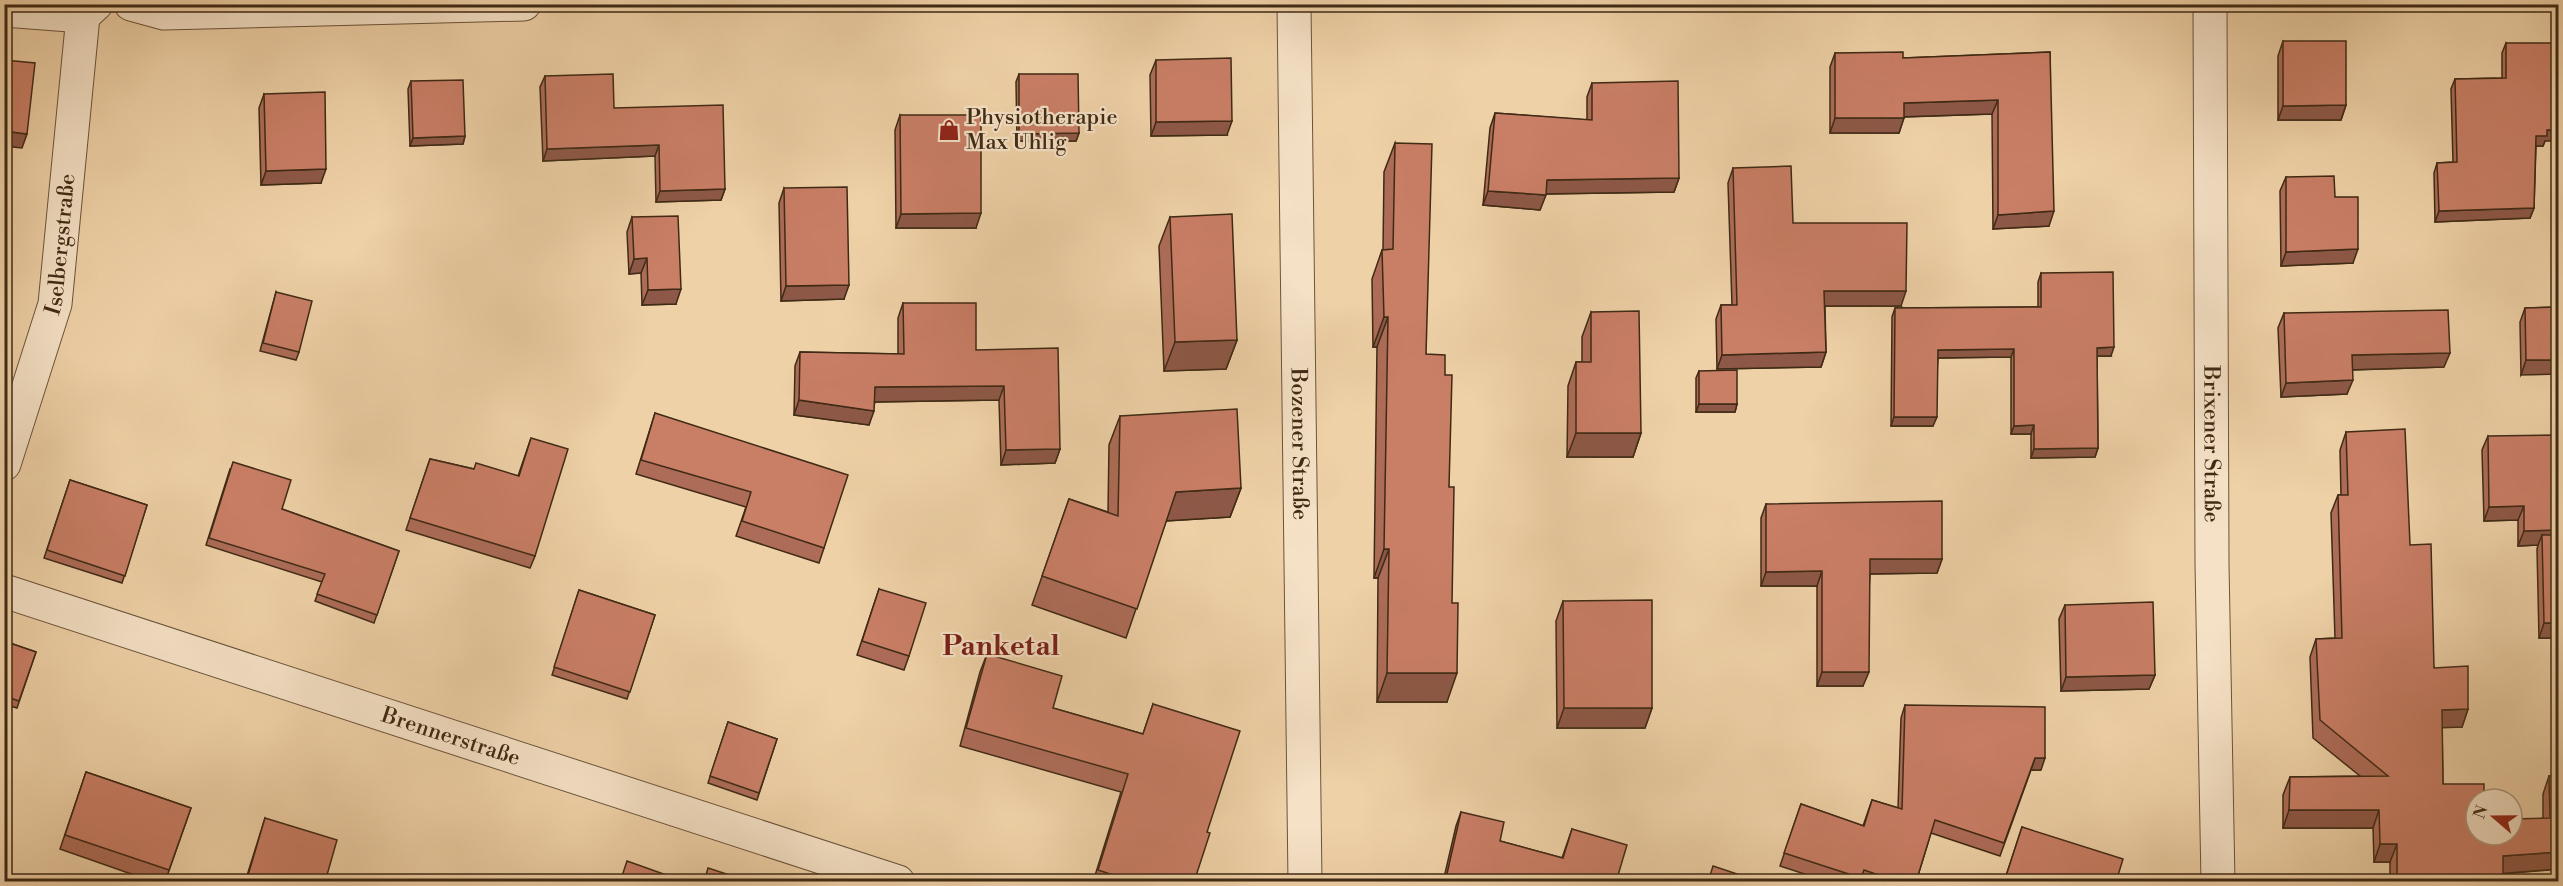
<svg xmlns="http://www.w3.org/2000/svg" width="2563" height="886" font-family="'Libre Bodoni',serif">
<rect width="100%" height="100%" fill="#efd1a7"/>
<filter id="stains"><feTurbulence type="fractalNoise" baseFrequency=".00333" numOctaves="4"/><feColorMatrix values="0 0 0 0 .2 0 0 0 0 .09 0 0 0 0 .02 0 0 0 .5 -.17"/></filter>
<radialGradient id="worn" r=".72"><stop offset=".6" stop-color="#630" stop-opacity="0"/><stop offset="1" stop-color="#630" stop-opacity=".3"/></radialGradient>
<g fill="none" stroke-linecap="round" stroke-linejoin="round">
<defs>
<g id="street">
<path d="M131 4 164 13 524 4"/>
<path id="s1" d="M1294 4 1305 882"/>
<path id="s2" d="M2210 4 2212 564 2218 882"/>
<path d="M4 10 83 16 96 4"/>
<path id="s3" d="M4 464 55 304 83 16"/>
<path id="s4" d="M4 591 898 882"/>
</g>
</defs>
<use href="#street" stroke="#6b543a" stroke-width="35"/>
<use href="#street" stroke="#f5e1c6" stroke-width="33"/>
</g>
<g fill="#ad6c58" stroke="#3f2a15" stroke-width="1.5">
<path d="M2283 41 2346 105 2341 120H2278V56Z"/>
<path d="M2506 43 2545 141 2543 146H2536L2534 208 2530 218 2435 222 2434 173 2437 163 2453 162 2451 89 2455 79 2502 78V53Z"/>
<path d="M2050 52 2049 226 1993 229 1992 114 1904 117 1899 133H1830V67L1835 53 1903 58Z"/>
<path d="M1156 60 1227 135 1151 136 1150 75Z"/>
<path d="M1019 74 1079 133 1076 141H1017L1016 82Z"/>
<path d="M545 76 614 108 725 189 721 200 656 202 655 156 543 161 540 87Z"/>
<path d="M411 81 465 136 463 144 410 146 408 89Z"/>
<path d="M1592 83 1679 178 1674 192 1546 194 1540 210 1483 205 1490 128 1495 113 1587 120V97Z"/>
<path d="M264 94 321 183 261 185 259 108Z"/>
<path d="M900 115 976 228H896L895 130Z"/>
<path d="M1395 143 1426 354 1449 487 1447 702H1377L1378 578H1374L1377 347H1373L1372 279 1382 250H1383L1384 172Z"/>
<path d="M1733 168 1793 223 1901 306H1825L1826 352 1821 367 1717 369 1716 319 1721 305H1732L1728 183Z"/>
<path d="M2286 177 2335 197 2353 263 2281 266 2280 191Z"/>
<path d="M784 188 844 299 781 301 779 203Z"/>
<path d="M632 217 676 304 642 305 641 273 629 274 627 232Z"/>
<path d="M1170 217 1237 340 1226 369 1164 371 1159 246Z"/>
<path d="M2041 273 2111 356H2097L2098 448 2095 457 2031 458V434H2011V357L1938 358 1933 426H1891L1892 317 1895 308 2038 307V282Z"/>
<path d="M276 292 299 352 296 360 260 351Z"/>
<path d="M903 303 976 350 1060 449 1055 463 1001 465 999 400 875 402 869 425 794 415 795 366 800 352 898 354V318Z"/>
<path d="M2559 307 2521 375 2520 322 2525 308Z"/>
<path d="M1591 312 1641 433 1633 457H1567L1568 386 1576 362H1582V337Z"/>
<path d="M2284 313 2444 367 2352 370 2347 394 2281 397 2278 328Z"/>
<path d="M1699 371 1737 404 1735 412H1696V378Z"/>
<path d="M655 413 824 548 819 563 736 536 746 507 636 474Z"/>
<path d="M1120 416 1241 488 1230 517 1166 521 1126 638 1032 605 1069 499 1108 512 1109 445Z"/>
<path d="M2346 432 2410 545 2434 668 2468 709 2462 727H2442L2443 784 2476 835 2543 818V794L2549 776H2559V869L2503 874 2502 882H2390V862H2374L2373 828H2283V795L2290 777 2360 776 2313 738 2310 657 2316 639 2335 638 2331 513 2338 495H2341L2340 450Z"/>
<path d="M2488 436 2556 535 2559 638H2539L2537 549 2538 545 2518 546V520L2484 521 2482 450Z"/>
<path d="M531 438 535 556 530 568 406 530 430 459 474 469 518 476Z"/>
<path d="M230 469 282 509 399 551 374 623 315 601 322 582 206 545Z"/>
<path d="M70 480 147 505 122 583 44 558Z"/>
<path d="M1766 504 1942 559 1937 573 1870 574 1863 686H1817V586H1761V518Z"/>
<path d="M879 589 909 656 904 670 857 655Z"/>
<path d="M579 590 655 615 627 699 552 675Z"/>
<path d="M1563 601 1652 708 1645 728H1557L1556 621Z"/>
<path d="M2065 605 2155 675 2149 689 2061 691 2059 619Z"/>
<path d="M4 641 36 652 17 708 4 704Z"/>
<path d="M987 654 1053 708 1143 734 1153 704 1207 832 1194 882H1093L1121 792 960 746 980 672Z"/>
<path d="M1905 705 2041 770H2031L2000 856 1931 833 1916 882H1829L1780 866 1801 804 1863 826 1872 800 1898 808 1901 718Z"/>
<path d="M728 722 777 739 757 800 708 783Z"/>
<path d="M86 772 191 808 165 882H154L60 849Z"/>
<path d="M1461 812 1500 841 1562 858 1572 829 1616 882H1443L1456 826Z"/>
<path d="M265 818 325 882H245Z"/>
<path d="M2022 827 2116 882H2004Z"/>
</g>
<g fill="#8d5847" stroke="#3f2a15" stroke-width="1.5">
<path d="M1998 100 1992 114 1899 117 1904 103Z"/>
<path d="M2346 105 2341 120H2278L2283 106Z"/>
<path d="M1835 118H1904L1899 133H1830Z"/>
<path d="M1232 121 1227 135 1151 136 1156 122Z"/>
<path d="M2547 130H2559V141H2545L2543 146H2532L2536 136Z"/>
<path d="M4 131 27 134 22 148 4 146Z"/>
<path d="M1079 133 1076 141H1017L1019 134Z"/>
<path d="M465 136 463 144 410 146 413 138Z"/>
<path d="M659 145 655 156 543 161 547 149Z"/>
<path d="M326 169 321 183 261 185 266 171Z"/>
<path d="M1679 178 1674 192 1541 194 1547 180Z"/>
<path d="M725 189 721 200 656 202 660 191Z"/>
<path d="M1488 191 1546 195 1540 210 1483 205Z"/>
<path d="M2534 208 2530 218 2435 222 2439 211Z"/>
<path d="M2054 211 2049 226 1993 229 1998 215Z"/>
<path d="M981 213 976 228H896L901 214Z"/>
<path d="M2358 249 2353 263 2281 266 2286 252Z"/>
<path d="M647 258 641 273 629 274 634 259Z"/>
<path d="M849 285 844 299 781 301 786 286Z"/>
<path d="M681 289 676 304 642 305 648 290Z"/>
<path d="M1824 291H1906L1901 306H1819Z"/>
<path d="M1384 317H1388L1377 347H1373Z"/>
<path d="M1237 340 1226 369 1164 371 1175 342Z"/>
<path d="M2114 347 2111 356H2094L2097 348Z"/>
<path d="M2014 349 2011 357 1935 358 1938 350Z"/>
<path d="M1826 352 1821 367 1717 369 1722 355Z"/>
<path d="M2450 353 2444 367 2347 370 2352 355Z"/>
<path d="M2526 360H2559V374L2521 375Z"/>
<path d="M2353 380 2347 394 2281 397 2286 383Z"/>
<path d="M1004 386 999 400 870 402 875 387Z"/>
<path d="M799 400 874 411 869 425 794 415Z"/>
<path d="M1699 404H1737L1735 412H1696Z"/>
<path d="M1894 417H1937L1933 426H1891Z"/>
<path d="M2034 425 2031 434H2011L2014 426Z"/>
<path d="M1576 433H1641L1633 457H1567Z"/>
<path d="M2098 448 2095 457 2031 458 2034 449Z"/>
<path d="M1060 449 1055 463 1001 465 1006 450Z"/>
<path d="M1241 488 1230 517 1165 521 1176 492Z"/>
<path d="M2524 506 2518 520 2484 521 2489 507Z"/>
<path d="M2557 530 2552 545 2542 535 2538 545 2518 546 2524 531Z"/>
<path d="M1384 549H1389L1378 578H1374Z"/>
<path d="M1870 559H1942L1937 573 1865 574Z"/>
<path d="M1822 571 1817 586H1761L1766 572Z"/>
<path d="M2544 623H2559V638H2539Z"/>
<path d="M1822 672H1869L1863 686H1817Z"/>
<path d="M1387 673H1457L1447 702H1377Z"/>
<path d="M2155 675 2149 689 2061 691 2066 677Z"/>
<path d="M1564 708H1652L1645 728H1557Z"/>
<path d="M2468 709 2462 727 2436 728 2442 710Z"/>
<path d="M2035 758H2045L2041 770H2031Z"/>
<path d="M2289 810H2379L2373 828H2283Z"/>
<path d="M2380 844H2397L2390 862H2374Z"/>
<path d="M2559 852V869L2496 874 2503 856Z"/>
<path d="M2503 877 2502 882H2396L2397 879Z"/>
</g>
<g fill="#c97e66" stroke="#3f2a15" stroke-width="1.5">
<path d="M2283 41H2346V105L2283 106Z"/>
<path d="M2506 43H2559V130H2547V136H2536L2534 208 2439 211 2437 163 2457 162 2455 79 2506 78Z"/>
<path d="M1903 52V58L2050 52 2054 211 1998 215V100L1904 103V118H1835V53Z"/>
<path d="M1231 58 1232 121 1156 122V60Z"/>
<path d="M4 60 35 63 27 134 4 131Z"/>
<path d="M613 74 614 108 723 105 725 189 660 191 659 145 547 149 545 76Z"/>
<path d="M1019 74H1078L1079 133 1019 134Z"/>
<path d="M463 80 465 136 413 138 411 81Z"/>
<path d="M1678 81 1679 178 1547 180 1546 195 1488 191 1495 113 1592 120V83Z"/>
<path d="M325 92 326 169 266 171 264 94Z"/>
<path d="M900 115H981V213L901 214Z"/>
<path d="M1395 143 1432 144 1426 354 1445 355V375H1452L1449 487H1454L1452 603H1458L1457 673H1387L1389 549H1384L1388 317H1384L1382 250 1393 249Z"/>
<path d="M1791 166 1793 223H1907L1906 291H1824L1826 352 1722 355 1721 305H1737L1733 168Z"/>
<path d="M2334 176 2335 197H2358V249L2286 252V177Z"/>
<path d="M847 187 849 285 786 286 784 188Z"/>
<path d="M1232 214 1237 340 1175 342 1170 217Z"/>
<path d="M678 216 681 289 648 290 647 258 634 259 632 217Z"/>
<path d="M2113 272 2114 347 2097 348 2098 448 2034 449V425L2014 426V349L1938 350 1937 417H1894L1895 308 2041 307V273Z"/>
<path d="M276 292 312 301 299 352 263 343Z"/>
<path d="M903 303H976V350L1058 348 1060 449 1006 450 1004 386 875 387 874 411 799 400 800 352 904 354Z"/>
<path d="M2559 307V360H2526L2525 308Z"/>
<path d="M2448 310 2450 353 2352 355 2353 380 2286 383 2284 313Z"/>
<path d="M1639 311 1641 433H1576V362H1591V312Z"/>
<path d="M1737 370V404H1699V371Z"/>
<path d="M1237 409 1241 488 1176 492 1137 609 1042 576 1069 499 1118 516 1120 416Z"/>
<path d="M655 413 848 475 824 548 742 521 751 492 641 460Z"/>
<path d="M2405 429 2410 545 2431 544 2434 668 2468 666V709L2442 710 2443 784H2484V799H2476V835H2512V819L2550 818 2549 776H2559V852L2503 856V877L2397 879V844H2380L2379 810H2289L2290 777 2388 776 2320 720 2316 639 2342 638 2338 495H2348L2346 432Z"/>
<path d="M2556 435 2557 530 2524 531V506L2489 507 2488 436Z"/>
<path d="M531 438 568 449 535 556 410 518 430 459 474 469 476 463 519 476Z"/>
<path d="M233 462 291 480 282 509 399 551 377 615 317 594 325 574 209 538Z"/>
<path d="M70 480 147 505 125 576 47 550Z"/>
<path d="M1942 501V559H1870L1869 672H1822V571L1766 572V504Z"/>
<path d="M2542 535H2559V623H2544Z"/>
<path d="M879 589 926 603 909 656 862 641Z"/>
<path d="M579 590 655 615 630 692 554 667Z"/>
<path d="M1652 600V708H1564L1563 601Z"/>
<path d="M2153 602 2155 675 2066 677 2065 605Z"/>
<path d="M4 641 36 652 19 701 4 696Z"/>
<path d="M987 654 1062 676 1053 708 1143 734 1153 704 1240 731 1207 832 1210 833 1194 882H1134L1098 870 1128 774 966 728Z"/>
<path d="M1905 705 2045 707V758H2035L2004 843 1935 820 1916 882H1899L1864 870 1861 878 1784 853 1801 804 1864 826 1872 800 1902 809Z"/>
<path d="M728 722 777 739 759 793 710 776Z"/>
<path d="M86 772 191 808 169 870 65 835Z"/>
<path d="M1461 812 1504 822 1500 841 1563 858 1572 829 1627 845 1616 882H1464L1446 878Z"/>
<path d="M265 818 337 840 325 882H246Z"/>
<path d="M2022 827 2123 859 2116 882H2014L2005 879Z"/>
<path d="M627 861 686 882H620Z"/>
<path d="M1713 866 1761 882H1708Z"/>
<path d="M708 868 745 880V882H704Z"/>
</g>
<defs>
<symbol id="shop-bare" viewBox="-9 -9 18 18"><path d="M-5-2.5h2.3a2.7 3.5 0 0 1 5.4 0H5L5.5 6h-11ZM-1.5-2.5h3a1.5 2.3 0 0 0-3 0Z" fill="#8f2418" stroke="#f5e1c6" stroke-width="2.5" paint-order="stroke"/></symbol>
</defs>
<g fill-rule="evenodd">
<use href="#shop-bare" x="934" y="115" width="30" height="30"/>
</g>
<g text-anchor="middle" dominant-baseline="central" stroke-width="4.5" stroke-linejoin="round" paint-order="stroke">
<g font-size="22" fill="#3f2a15" stroke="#f5e1c6" text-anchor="start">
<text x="966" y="117">Physiotherapie<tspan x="966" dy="25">Max Uhlig</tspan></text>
</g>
<g font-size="22" fill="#3f2a15" stroke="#f5e1c6">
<text stroke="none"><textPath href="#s3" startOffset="228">Iselbergstraße</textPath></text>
<text stroke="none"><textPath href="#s1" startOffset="440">Bozener Straße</textPath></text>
<text stroke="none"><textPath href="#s2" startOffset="440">Brixener Straße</textPath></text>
<text stroke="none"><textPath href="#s4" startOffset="470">Brennerstraße</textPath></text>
</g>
<g font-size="28" font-weight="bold" fill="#7a1f14" stroke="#f5e1c6">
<text x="1001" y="646">Panketal</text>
</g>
</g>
<rect width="2563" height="886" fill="none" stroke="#efd1a7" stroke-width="24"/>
<rect x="6" y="6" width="2551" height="874" fill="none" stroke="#3f2a15" stroke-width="3"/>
<rect x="12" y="12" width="2539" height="862" fill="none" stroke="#3f2a15" stroke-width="1.5"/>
<g transform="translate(2494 817) rotate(290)"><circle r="28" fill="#f5e1c6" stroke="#ac987f" stroke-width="1.5"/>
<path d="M0-4.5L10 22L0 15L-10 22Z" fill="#8f2418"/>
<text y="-9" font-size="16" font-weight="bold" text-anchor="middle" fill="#3f2a15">N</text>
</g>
<rect width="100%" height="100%" filter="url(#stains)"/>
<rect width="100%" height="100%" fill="url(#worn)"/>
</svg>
